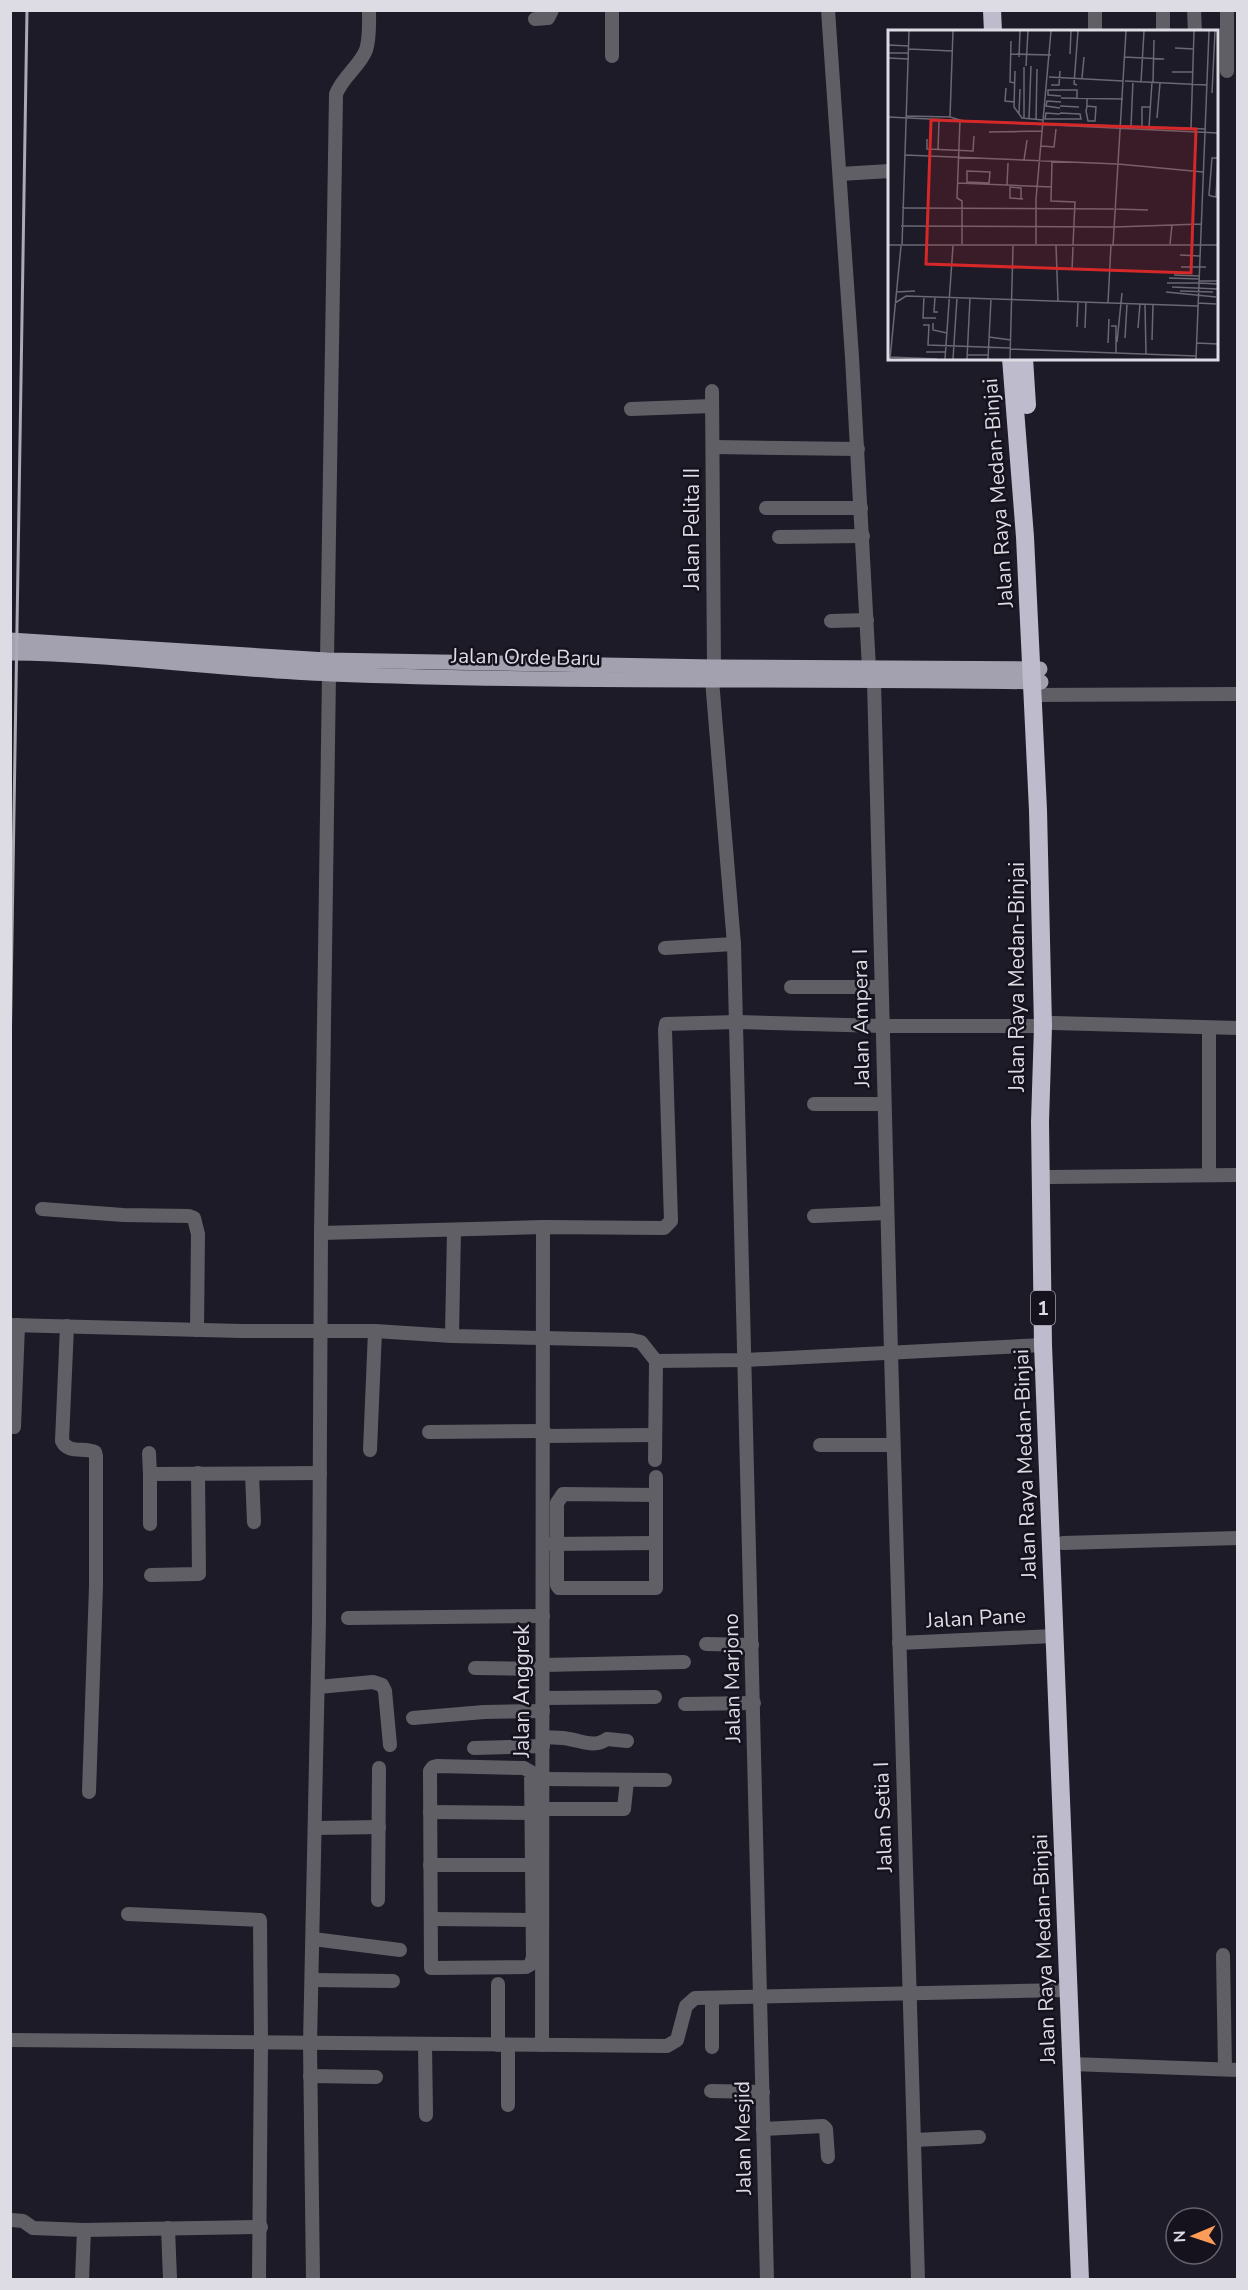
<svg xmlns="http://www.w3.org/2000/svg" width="1248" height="2290" font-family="'Nunito Sans',sans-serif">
<rect width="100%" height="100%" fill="#1e1b28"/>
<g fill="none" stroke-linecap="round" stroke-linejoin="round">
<g stroke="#605f66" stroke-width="14">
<path d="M612 10V56"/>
<path d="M828 10 852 357 869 668"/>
<path d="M1194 10 1195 32"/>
<path d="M1227 10V71"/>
<path d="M535 19 548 18 552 10"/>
<path d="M1095 32V10"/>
<path d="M1163 32V10"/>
<path d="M840 174 890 171"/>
<path d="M712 391 714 667"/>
<path d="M631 409 712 406"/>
<path d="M713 447 858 449"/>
<path d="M766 508H861"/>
<path d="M779 537 863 536"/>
<path d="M831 621 867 620"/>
<path d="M327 660 336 94C343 76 360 66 366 50 370 38 369 23 369 10"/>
<path d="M712 680 734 944 767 2280"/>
<path d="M874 681 891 1353 918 2280"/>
<path d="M1032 695 1238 694"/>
<path d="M665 948 734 944"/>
<path d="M791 987H881"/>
<path d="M1053 1023 1238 1028"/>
<path d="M1209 1029V1174"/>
<path d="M814 1104H884"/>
<path d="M1050 1177 1238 1175"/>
<path d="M42 1209 123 1215 189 1216 194 1218 198 1234 197 1330"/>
<path d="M814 1216 887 1213"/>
<path d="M321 1233 543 1227 664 1228 671 1221 665 1030 666 1024 737 1022 882 1026H1043"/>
<path d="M10 1325 241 1331H375L452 1336 632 1340 641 1342 656 1361 745 1360 1043 1345"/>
<path d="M67 1326 62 1441C68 1454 84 1447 95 1452L96 1456V1586L89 1792"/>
<path d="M452 1336 454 1230"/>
<path d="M14 1427 18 1325"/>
<path d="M429 1432 544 1431"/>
<path d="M544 1436 655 1435"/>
<path d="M820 1445H893"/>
<path d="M370 1450 375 1331"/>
<path d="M149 1453 150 1474 320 1473"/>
<path d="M655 1460 656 1361"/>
<path d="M150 1474V1524"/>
<path d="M252 1474 254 1522"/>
<path d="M656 1495 563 1494 557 1503V1585L559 1588H656V1477"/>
<path d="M1063 1543 1238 1538"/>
<path d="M551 1544 656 1543"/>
<path d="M151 1575 199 1574 198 1473"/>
<path d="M348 1618 543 1616"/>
<path d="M899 1643 1054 1636"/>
<path d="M706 1644 752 1645"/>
<path d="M543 1665 684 1662"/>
<path d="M475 1668 543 1669"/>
<path d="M318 1687 373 1682 382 1685 385 1691 390 1745"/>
<path d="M543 1698 655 1697"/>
<path d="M685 1704 754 1703"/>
<path d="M413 1718 484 1712 543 1711"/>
<path d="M543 1737C551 1738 560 1737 569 1739 582 1741 595 1748 607 1739L627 1741"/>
<path d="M474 1748 543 1746"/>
<path d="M437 1766 524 1768 531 1772 533 1957 531 1964 526 1967 431 1968 430 1771 433 1767Z"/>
<path d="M543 1779 665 1780"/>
<path d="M543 1809H624L627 1780"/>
<path d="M430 1812 532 1813"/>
<path d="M316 1828 379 1827"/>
<path d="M430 1865H539"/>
<path d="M378 1900 379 1768"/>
<path d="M128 1914 260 1920 261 2043 259 2280"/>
<path d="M431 1919 532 1920"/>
<path d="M313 1939 400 1950"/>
<path d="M1223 1955 1225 2069"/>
<path d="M312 1980 393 1981"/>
<path d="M498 1984V2045"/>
<path d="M712 1999V2047"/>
<path d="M10 2040 667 2046 677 2040 686 2006 695 1998 1067 1990"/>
<path d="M425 2044 426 2115"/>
<path d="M542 2045 543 1227"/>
<path d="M1071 2064 1238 2070"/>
<path d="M310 2076 376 2077"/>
<path d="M711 2091 763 2092"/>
<path d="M508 2105V2045"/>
<path d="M763 2129 823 2126 826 2129 828 2157"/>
<path d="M914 2140 979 2137"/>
<path d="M12 2220 23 2221 33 2228 84 2230 261 2227"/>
<path d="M168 2228 170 2279"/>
<path d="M82 2280 84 2230"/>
<path d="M313 2280 310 2044 319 1620 321 1233 329 674"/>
</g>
<g stroke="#a3a1af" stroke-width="15">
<path d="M10 640 327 660 714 667 1040 669"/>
<path d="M10 653C118 654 224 670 331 674 567 683 804 678 1041 682"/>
</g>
<g stroke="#bebbcd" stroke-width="18">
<path d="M992 10 993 32"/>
<path d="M1011 358 1025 537 1038 810 1043 1026 1040 1122 1043 1345 1080 2280"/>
<path d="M1024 358 1027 405"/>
</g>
<path stroke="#acaab4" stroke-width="3" d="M10 1058 27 10"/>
</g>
<g text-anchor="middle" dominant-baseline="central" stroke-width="5" stroke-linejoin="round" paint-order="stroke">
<rect fill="#15121e" stroke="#a19fa9" stroke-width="1.5" x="1031" y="1291" width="24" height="34" rx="4.5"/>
<g font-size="20" font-weight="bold" fill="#dddbe4">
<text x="1043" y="1308">1</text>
</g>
<g font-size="21" fill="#dddbe4" stroke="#15121e">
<text transform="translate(998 493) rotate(-94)">Jalan Raya Medan-Binjai</text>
<text transform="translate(692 529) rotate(-90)">Jalan Pelita II</text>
<text transform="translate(526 657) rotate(1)">Jalan Orde Baru</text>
<text transform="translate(1017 977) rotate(-90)">Jalan Raya Medan-Binjai</text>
<text transform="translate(861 1018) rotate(-91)">Jalan Ampera I</text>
<text transform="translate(1025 1464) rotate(-92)">Jalan Raya Medan-Binjai</text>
<text transform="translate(976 1618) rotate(-3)">Jalan Pane</text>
<text transform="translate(732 1678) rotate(-91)">Jalan Marjono</text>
<text transform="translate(522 1691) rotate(-90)">Jalan Anggrek</text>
<text transform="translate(883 1817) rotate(-92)">Jalan Setia I</text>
<text transform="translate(1044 1949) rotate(-92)">Jalan Raya Medan-Binjai</text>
<text transform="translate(743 2138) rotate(-91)">Jalan Mesjid</text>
</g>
</g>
<g transform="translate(888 30)">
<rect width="330" height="330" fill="#1e1b28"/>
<path fill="none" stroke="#6a6873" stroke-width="1.5" d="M65 1 62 87 72 90 69 168 74 171V214M123 11 122 52 127 53M0 15 21 16M287 18 306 19M21 19 64 21M0 23H21M123 24 163 25M182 24 183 1M131 27 132 1M236 27 276 29M0 28 21 29M138 36 140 1M127 41 126 77 134 88 155 90M284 42H305M161 47 235 51M194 48 196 27M237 51 319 55M253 52 256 1M265 52 266 10M163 55H171L172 41M189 55 186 54 190 1M118 58 117 71 127 72M324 63 327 1M173 66 160 65V60H189V69M173 68 235 69M172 76 191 77M199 76 208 77 207 91H200L198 81 199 76V68M172 78 158 76 159 71 173 72M131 83 132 59M172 84 158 83 157 89H193L192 84 172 83M18 86 62 87M0 87 330 103M269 88 272 53M136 89V37M141 89 143 36M148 90 149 39M155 94 232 96M234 96 317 99M243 96 245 51M254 97V77H262M261 97 264 52M303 98 306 1M101 102 154 101M39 109V119L85 121 86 106M153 116 166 117 168 99M50 120 51 91M17 125 229 134M136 130 139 110M164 131 163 171 187 172 185 215M230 134 315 142M79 141 102 142 101 153 79 152ZM70 153 164 157M119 155 120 133M328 167 330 128H324L321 165 323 166 328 167H330M133 169V158L122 157V168L135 169M14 178 226 179M228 179 260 180M13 196 226 197M227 197 313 194M148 214V169L163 1M282 214 284 195M0 215H330M14 215 21 1M168 215 170 271M225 216 238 1M292 225 312 226M293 237H318M184 240 185 217M286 245 311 246M281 248 311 249M311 251H330M279 253H311M311 253 330 254M284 257 330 259M292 261 325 262M8 262 27 261M278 262 328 267M36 266 35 288H48M47 267 46 282H50M7 273 18 266 310 276M220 273 223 215M310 273 328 274M257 274 258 324M45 293V300L59 303M35 295H41L40 315 122 318M223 296H228V323M189 297 190 272M197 298 198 272M250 298 252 274M101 307 123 310M237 308 239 274M264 310 265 275M229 312 234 263M220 313 221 289M309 313 330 314M122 319 308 326M38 322H57M79 325H100M2 327 49 329M2 329 13 216M57 329 65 216M65 329 69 268M79 329 82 268M100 329 103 269M122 329 125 216M308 329 321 1"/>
<path fill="#d62828" fill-opacity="0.15" stroke="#d62828" stroke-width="3" d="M43 90 308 99 303 243 38 234Z"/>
<rect width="330" height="330" fill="none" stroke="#dddbe4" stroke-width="3"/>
</g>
<rect width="1248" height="2290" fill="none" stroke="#dddbe4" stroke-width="24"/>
<g transform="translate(1194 2236) rotate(268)"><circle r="28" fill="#15121e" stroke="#65626d" stroke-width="1.5"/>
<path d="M0-4.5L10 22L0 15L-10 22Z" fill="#fd9c57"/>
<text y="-9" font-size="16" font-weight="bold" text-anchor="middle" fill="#dddbe4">N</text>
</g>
</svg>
